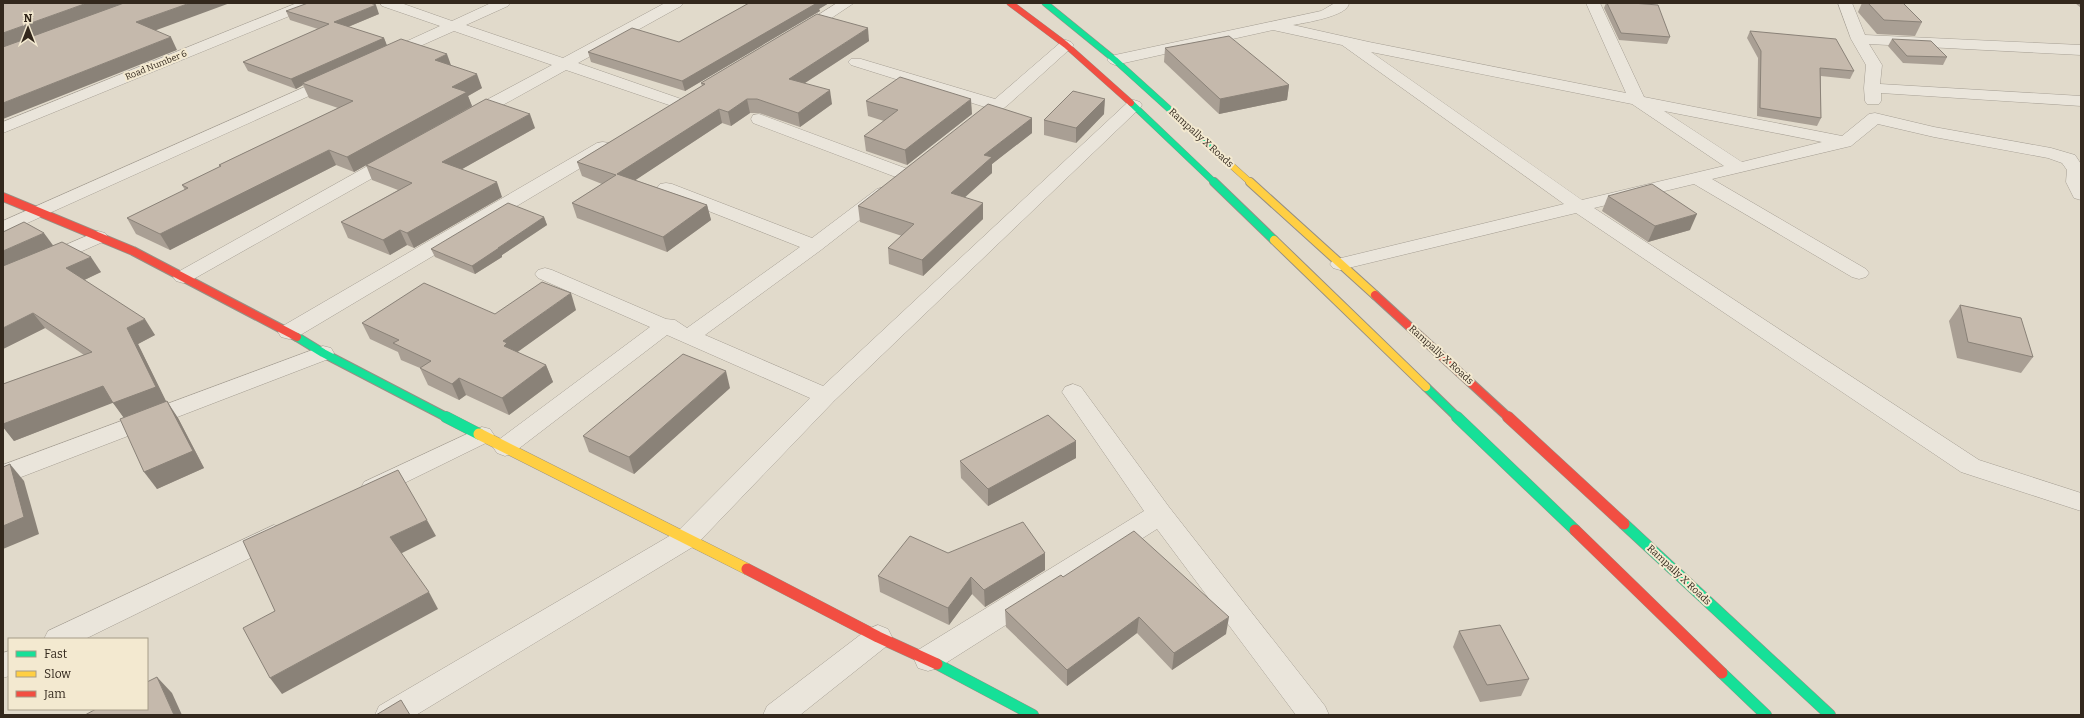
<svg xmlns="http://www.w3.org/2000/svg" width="2084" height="718" font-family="Bitter,serif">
<rect width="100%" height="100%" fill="#e1dacb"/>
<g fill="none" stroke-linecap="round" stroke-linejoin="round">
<defs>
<g id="street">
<path d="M297 3H316L314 6 3 133V122Z"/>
<path d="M380 3H401L452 21 491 3H510L508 6 466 25 563 58 665 3H683L681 6 578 63 684 100 686 103 684 106H672L566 70 474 121 468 122 462 121 460 117 462 113 552 65 454 31 391 59H381L378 56 381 53 440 26 382 6Z"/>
<path d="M837 3H854L806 35H796L794 32 796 29Z"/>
<path d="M1335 3H1349C1349 16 1304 23 1293 25L1369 42 1626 93 1586 3H1600L1644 97 1842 136 1869 114 1875 113 1934 127 2051 148 2075 155 2081 164V200L2074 198 2066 182 2067 170 2062 163 2048 158 1934 137 1878 124 1851 146 1712 179 1866 269 1869 273 1866 277 1859 279 1852 277 1694 184 1594 208 1979 460 2081 493V511L1961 472 1576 213 1340 270 1333 268 1330 264 1333 260 1564 204 1342 45 1273 30 1115 65 1110 63 1107 60 1110 57 1115 55 1321 11ZM1371 52 1632 104 1724 166 1582 200ZM1664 111 1822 142 1742 162Z"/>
<path d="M1838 3H1852L1865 35 2081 45V55L1869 44 1882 65 1880 84 2081 96V106L1881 93V101L1879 104H1867L1865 101 1864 88 1866 65 1851 39Z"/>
<path d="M1066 40 1071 42 1074 45 1071 48 1009 104 978 129 972 130 966 129 964 125 985 107 851 65 848 62 851 59H861L995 99 1061 42Z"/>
<path d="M334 74 340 76 342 79 340 82 3 234V221Z"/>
<path d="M1134 100 1140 102 1142 105 1140 108 834 401 696 545 416 715H375L379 706 678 531 810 398 667 335 513 453 505 456 497 453 493 447 497 441 650 327 538 278 535 274 538 270 545 268 552 270 666 319 675 320 687 328 800 247 660 192 657 188 660 184 666 183 672 184 812 238 877 189 883 187 889 189 892 193 889 197 821 250 705 335 823 386 1128 102Z"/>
<path d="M759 114 913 171 916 175 913 179 907 180 901 179 753 123 751 119 753 115Z"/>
<path d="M603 142 609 143 612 147 609 151 297 337 289 339 281 337 278 332 281 327 597 143Z"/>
<path d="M395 153 401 154 404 158 401 162 190 281 183 283 176 281 173 277 176 273 389 154Z"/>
<path d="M98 231 105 233 108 237 105 241 3 286V272Z"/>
<path d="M323 346 331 348 334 353 331 358 3 484V465Z"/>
<path d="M1073 384 1081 387 1169 507 1325 706 1329 715H1296L1157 529 938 668 928 671 918 668 914 659 918 650 1144 511 1062 392 1065 387Z"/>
<path d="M482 427 490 429 494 435 490 441 382 494 373 497 364 494 361 488 364 482Z"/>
<path d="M274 525 283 528 287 535 283 542 85 639H44L48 631Z"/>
<path d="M878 625 888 629 892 637 888 645 800 715H763L767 706 868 629Z"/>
<path d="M9 651V676L3 678V653Z"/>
</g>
<g id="fast-far2">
<path d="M1045 3 1115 60 1231 165"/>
<path d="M1131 103 1215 183"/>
</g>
<g id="fast-far1">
<path d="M1214 182 1274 240"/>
<path d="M297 337 323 353 448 418"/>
<path d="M1426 387 1458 418"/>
</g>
<g id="fast">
<path d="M446 417 479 434"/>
<path d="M1457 417 1575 530"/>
<path d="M1624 524 1830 715"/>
<path d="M937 664 1033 715"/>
<path d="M1722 673 1766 715"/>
</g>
<path id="slow-far2" d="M1231 165 1251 183"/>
<g id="slow-far1">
<path d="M1250 182 1375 295"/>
<path d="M1274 240 1426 387"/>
</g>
<path id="slow" d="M479 434 747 569"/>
<path id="jam-far2" d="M1010 3 1066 45 1131 103"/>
<g id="jam-far1">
<path d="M3 197 133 251 297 337"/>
<path d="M1375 295 1509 418"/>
</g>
<g id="jam">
<path d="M1508 417 1624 524"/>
<path d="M1575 530 1722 673"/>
<path d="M747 569 878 637 937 664"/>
</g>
</defs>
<use href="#street" stroke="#a69f94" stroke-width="1"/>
<use href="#fast-far2" stroke="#968f84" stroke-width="7"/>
<use href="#fast-far1" stroke="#968f84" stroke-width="10"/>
<use href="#fast" stroke="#968f84" stroke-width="12"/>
<use href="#slow-far2" stroke="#968f84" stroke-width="7"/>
<use href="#slow-far1" stroke="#968f84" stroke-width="10"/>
<use href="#slow" stroke="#968f84" stroke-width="12"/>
<use href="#jam-far2" stroke="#968f84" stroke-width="7"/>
<use href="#jam-far1" stroke="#968f84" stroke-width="10"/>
<use href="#jam" stroke="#968f84" stroke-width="12"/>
<use href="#street" fill="#eae5db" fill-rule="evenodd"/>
<use href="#fast-far2" stroke="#16e098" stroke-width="6"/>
<use href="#fast-far1" stroke="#16e098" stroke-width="8"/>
<use href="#fast" stroke="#16e098" stroke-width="11"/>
<use href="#slow-far2" stroke="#ffcf43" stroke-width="6"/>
<use href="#slow-far1" stroke="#ffcf43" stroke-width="8"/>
<use href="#slow" stroke="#ffcf43" stroke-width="11"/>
<use href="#jam-far2" stroke="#f24e42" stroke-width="6"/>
<use href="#jam-far1" stroke="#f24e42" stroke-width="8"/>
<use href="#jam" stroke="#f24e42" stroke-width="11"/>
</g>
<g fill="#a99f94">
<path d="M749 3H829L819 9 820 11 685 91 591 62 588 52 679 42Z"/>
<path d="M1606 3H1632L1670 37 1667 44 1619 40 1604 8Z"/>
<path d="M1862 3H1903L1922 22 1915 36 1877 34 1858 12Z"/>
<path d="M2075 3H2081V8Z"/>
<path d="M286 11 379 14 348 27 384 38 387 46 451 65 482 88 468 96 472 106 535 128 462 169 502 197 414 248 407 245 390 255 348 238 341 222 398 190 372 180 366 165 354 172 336 165 170 250 136 234 127 218 185 190 182 185 220 167 219 165 338 108 309 98 303 85 296 89 248 71 243 62 318 29 290 20Z"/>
<path d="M1750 31 1854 71 1850 79 1821 76V118L1817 126 1757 116 1758 58 1747 38Z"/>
<path d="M1892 39 1947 57 1943 65 1903 63 1888 46Z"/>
<path d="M869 41 805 83 832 104 800 127 759 113H750L731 126 722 123 635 180 707 205 711 220 667 252 577 218 572 203 602 184 582 176 577 162 702 86 701 83Z"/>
<path d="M1165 48 1289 85 1287 100 1219 114 1164 62Z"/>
<path d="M866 101 972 114 907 165 866 151 864 136 884 121 868 116Z"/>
<path d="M1104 114 1076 143 1044 135V120Z"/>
<path d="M1032 118V133L992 164V173L964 197 983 219 923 276 889 264 888 248 902 236 860 222 858 206Z"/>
<path d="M1608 196 1690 230 1648 242 1602 211Z"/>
<path d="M544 217 547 225 502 255V257L475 274 435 257 431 249Z"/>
<path d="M53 246 101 272 84 280 155 335 138 344 166 402 178 418 204 468 157 489 124 418 113 402 14 441 3 427V384L84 355 45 328 3 349Z"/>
<path d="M1960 305 2033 357 2021 373 1957 358 1949 321Z"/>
<path d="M576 310 517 352 546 365 553 382 509 415 466 395 459 400 428 385 420 368 401 360 398 352 370 339 362 323Z"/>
<path d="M730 388 634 474 589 452 583 436Z"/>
<path d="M1076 458 988 506 961 478 960 461Z"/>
<path d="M948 553H1045V570L985 607 972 594 949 625 880 592 878 576Z"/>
<path d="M1063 577 1226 634 1172 670 1137 633 1067 686 1006 627 1005 610Z"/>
<path d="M1459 631 1529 679 1521 696 1480 702 1453 647Z"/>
</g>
<g fill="#8a8278">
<path d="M87 3H129L3 48V33Z"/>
<path d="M190 3H230L143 35 136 22Z"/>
<path d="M816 3H829L819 9 820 11 685 91 682 81Z"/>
<path d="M376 5 379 14 338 31 334 22Z"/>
<path d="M868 28 869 41 791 92 789 79Z"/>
<path d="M171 37 177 50 3 119V103Z"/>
<path d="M384 38 388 48 302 83 303 85 296 89 291 79Z"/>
<path d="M447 54 452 68 435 60Z"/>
<path d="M477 74 482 88 468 96 472 106 354 172 347 157 452 87Z"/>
<path d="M1289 85 1287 100 1219 114 1220 99Z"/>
<path d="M830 90 832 104 800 127 798 113Z"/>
<path d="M747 99 750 113 731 126 728 112Z"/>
<path d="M971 99 972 114 907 165 905 150Z"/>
<path d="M1105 99 1104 114 1076 143V128Z"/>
<path d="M719 109 722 123 622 189 617 174Z"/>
<path d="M530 114 535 128 448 177 442 162Z"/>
<path d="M1032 118V133L992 164V173L952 209 951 193 984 155Z"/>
<path d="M329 150 336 165 170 250 160 234Z"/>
<path d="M497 182 502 197 414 248 407 233Z"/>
<path d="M983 203V219L923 276 922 260Z"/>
<path d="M707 205 711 220 667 252 663 237Z"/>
<path d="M1697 214 1690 230 1648 242 1655 226Z"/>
<path d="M544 217 547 225 502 255V257L475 274 472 266 498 248Z"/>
<path d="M400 230 407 245 390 255 383 240Z"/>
<path d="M44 233 55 248 3 270V251Z"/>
<path d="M91 257 101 272 76 284 66 268Z"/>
<path d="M571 293 576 310 512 356 504 346 503 341Z"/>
<path d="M33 313 45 328 3 349V328Z"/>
<path d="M145 319 155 335 138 344 167 403 124 418 113 403 127 328Z"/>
<path d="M546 365 553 382 509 415 502 398Z"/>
<path d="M726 371 730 388 634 474 629 457Z"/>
<path d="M459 378 466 395 459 400 452 384Z"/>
<path d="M103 386 115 402 14 441 3 427V424Z"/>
<path d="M167 401 178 418 204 468 157 489 144 472Z"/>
<path d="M1076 441V458L988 506V489Z"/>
<path d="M10 464 24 481 39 534 3 549V526Z"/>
<path d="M427 520 436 536 400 554 390 537Z"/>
<path d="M1045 553V570L985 607 984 590Z"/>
<path d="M971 577 972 594 949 625 948 608Z"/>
<path d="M429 592 438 609 282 694 270 678Z"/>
<path d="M1139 617 1137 633 1067 686V670Z"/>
<path d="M1229 617 1226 634 1172 670 1174 653Z"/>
<path d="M157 677 172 693 182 715H174Z"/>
</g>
<g fill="#c5b9ac" stroke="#8a8278">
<path d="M3 3H87L3 33Z"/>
<path d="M124 3H190L136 22 171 37 3 103V47Z"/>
<path d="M308 3H370L376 5 334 22 384 38 291 79 243 62 329 24 286 11Z"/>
<path d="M749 3H817L682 81 588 52 632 28 679 42Z"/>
<path d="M1607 3H1632L1658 5 1670 37 1621 33Z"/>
<path d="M1868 3H1903L1922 22 1884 20Z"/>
<path d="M817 14 868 28 789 79 830 90 798 113 757 99H747L728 112 719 109 617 174 707 205 663 237 572 203 616 175 577 162 705 84 701 83Z"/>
<path d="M1750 31 1836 39 1854 71 1820 68 1821 118 1760 108 1761 51Z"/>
<path d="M1229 36 1289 85 1220 99 1165 48Z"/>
<path d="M401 39 447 54 435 60 477 74 452 87 467 92 347 157 329 150 160 234 127 218 188 188 182 185 221 166 219 165 353 101 302 83Z"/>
<path d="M1892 39 1931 41 1947 57 1907 56Z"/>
<path d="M900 77 971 99 905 150 864 136 898 110 866 101Z"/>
<path d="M1073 91 1105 99 1076 128 1044 120Z"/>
<path d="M486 99 530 114 442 162 497 182 407 233 400 230 383 240 341 222 412 183 366 165Z"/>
<path d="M988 104 1032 118 984 155 992 157 951 193 983 203 922 260 888 248 914 224 858 206Z"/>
<path d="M1652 184 1697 214 1655 226 1608 196Z"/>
<path d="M508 203 544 217 498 248H499L472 266 431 249Z"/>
<path d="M24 222 44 233 3 251V232Z"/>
<path d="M62 242 91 257 66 268 145 319 127 328 156 387 113 403 103 386 3 424V384L92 352 33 313 3 328V266Z"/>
<path d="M542 282 571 293 503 341 507 343 504 346 546 365 502 398 459 378 452 384 420 368 431 361 393 343 399 340 362 323 424 283 495 314Z"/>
<path d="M1960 305 2021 318 2033 357 1968 342Z"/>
<path d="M683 354 726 371 629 457 583 436Z"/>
<path d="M167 401 193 451 144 472 120 419Z"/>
<path d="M1048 415 1076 441 988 489 960 461Z"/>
<path d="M10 464 24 517 3 526V467Z"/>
<path d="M398 470 427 520 390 537 429 592 270 678 243 628 275 611 243 541Z"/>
<path d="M1023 522 1045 553 984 590 971 577 948 608 878 576 910 536 948 553Z"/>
<path d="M1134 531 1229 617 1174 653 1139 617 1067 670 1005 610 1061 575 1063 577Z"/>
<path d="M1500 625 1529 679 1487 685 1459 631Z"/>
<path d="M157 677 174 715H85L96 709H147V682Z"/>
<path d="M401 700 410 715H376Z"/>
</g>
<g text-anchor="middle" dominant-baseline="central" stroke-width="4" stroke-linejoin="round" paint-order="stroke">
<g font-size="9" fill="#33281d" stroke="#f3e9d0">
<text transform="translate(156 65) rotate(-22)">Road Number 6</text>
</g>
<g font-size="10" fill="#33281d" stroke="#f3e9d0">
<text transform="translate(1201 138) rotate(42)">Rampally X Roads</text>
<text transform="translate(1441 355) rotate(42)">Rampally X Roads</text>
<text transform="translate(1679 575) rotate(43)">Rampally X Roads</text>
</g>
</g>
<rect width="2084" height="718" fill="none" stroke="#33281d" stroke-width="8"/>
<rect x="8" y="638" width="140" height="72" fill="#f3e9d0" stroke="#a69c88"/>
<rect x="16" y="651" width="20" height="6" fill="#16e098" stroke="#a69c88"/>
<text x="44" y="658" font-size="12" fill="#33281d">Fast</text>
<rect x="16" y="671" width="20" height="6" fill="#ffcf43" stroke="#a69c88"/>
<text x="44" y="678" font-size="12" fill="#33281d">Slow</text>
<rect x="16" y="691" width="20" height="6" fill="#f24e42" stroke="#a69c88"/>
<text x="44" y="698" font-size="12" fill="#33281d">Jam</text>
<g transform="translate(28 28)" stroke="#f3e9d0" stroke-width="3" paint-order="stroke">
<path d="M0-3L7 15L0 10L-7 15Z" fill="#33281d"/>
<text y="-6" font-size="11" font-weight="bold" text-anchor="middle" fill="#33281d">N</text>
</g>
</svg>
